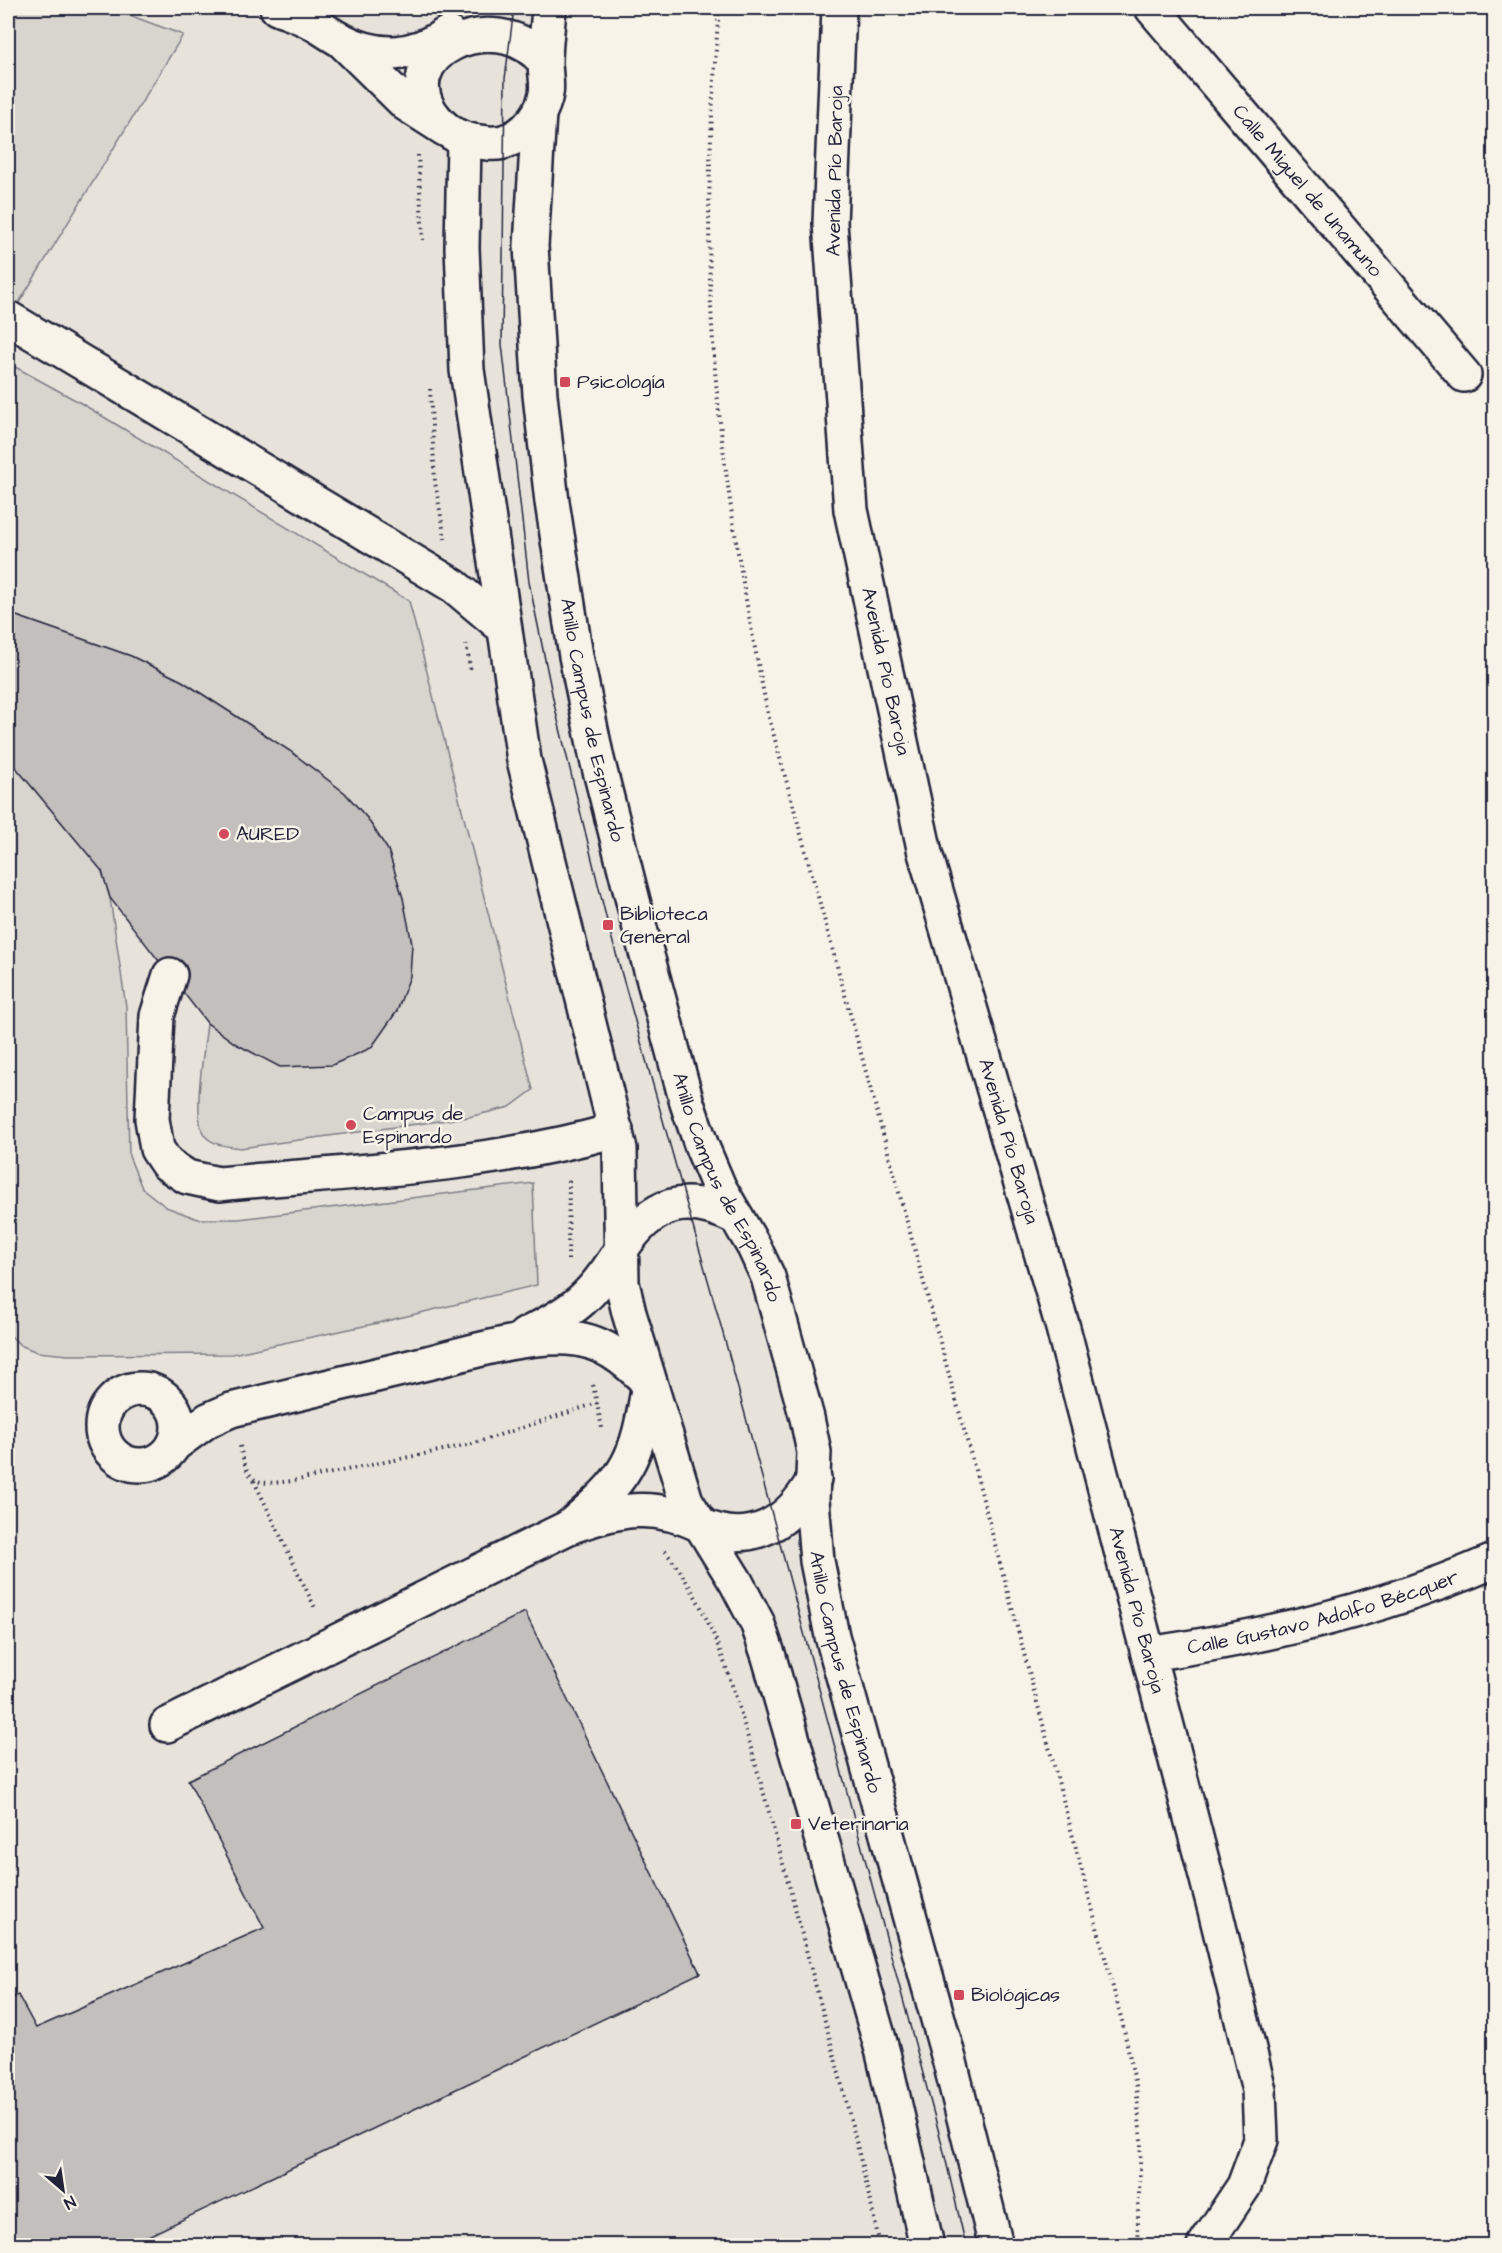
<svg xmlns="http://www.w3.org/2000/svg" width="1502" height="2253" font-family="'Architects Daughter',sans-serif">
<rect width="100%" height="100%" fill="#f7f3e8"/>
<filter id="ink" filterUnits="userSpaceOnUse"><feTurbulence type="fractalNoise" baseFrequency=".0167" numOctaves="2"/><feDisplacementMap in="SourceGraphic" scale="12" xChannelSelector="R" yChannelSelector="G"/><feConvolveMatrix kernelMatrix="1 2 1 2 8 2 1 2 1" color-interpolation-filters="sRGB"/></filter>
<g filter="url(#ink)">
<path fill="#e7e3db" d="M8 8H549L531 246 576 656 737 1218 812 1500 996 2245 8 2246Z"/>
<g fill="#d8d5cf" stroke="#7d7c85" stroke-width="1.5">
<path d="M8 8H110L183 35 9 319Z"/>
<path d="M8 363 79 402 409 601 533 1090 510 1107 469 1117 240 1148C228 1146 214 1146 205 1136 191 1119 205 1047 207 1023L236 1044 332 1065 371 1048 397 1011 403 898 388 850 367 818 345 793 290 751 182 681 131 656 8 613Z"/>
<path d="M8 758 102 871 110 898 126 1007 129 1156 142 1188 166 1207 198 1219H239L533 1183 537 1285 378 1323 232 1354 68 1355 37 1352 20 1345 8 1333Z"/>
</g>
<g fill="#c2bfbd" stroke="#22223b" stroke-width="1.5">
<path d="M8 613 131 656 182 681 290 751 345 793 367 818 388 850 403 898 412 944 410 976 397 1011 371 1048 332 1065 280 1067 236 1044 207 1023 110 898 102 871 8 758Z"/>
<path d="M525 1612 700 1973 146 2237 151 2246H8V2000L18 1995 36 2028 264 1928 188 1780Z"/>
</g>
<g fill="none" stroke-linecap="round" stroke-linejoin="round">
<defs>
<g id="minor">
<path d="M277 8C287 12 297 15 307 20 318 25 328 33 339 39 378 59 412 58 448 33"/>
<path id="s1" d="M839 8 830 223 851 510 925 853 1063 1328 1215 1910 1259 2090 1261 2140 1244 2186 1204 2246"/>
<path id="s2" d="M1152 8 1464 375"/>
<path d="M343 42 406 104 445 129"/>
<path d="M8 318 454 586 504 628"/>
<path d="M170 975 157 1016 152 1119 157 1149 167 1164 187 1177 219 1184C351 1171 488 1167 616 1130"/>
<path d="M525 1335C574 1311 592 1297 621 1250"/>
<circle cx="140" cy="1427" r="38"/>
<path d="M175 1444 208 1420 231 1410C296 1394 362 1378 427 1363 472 1352 520 1336 567 1338 601 1339 626 1360 649 1383 637 1461 629 1476 569 1527"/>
<path id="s3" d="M1148 1654C1267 1637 1383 1609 1494 1561"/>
<path d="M167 1725 569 1527C619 1510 650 1501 701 1525"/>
</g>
<g id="major">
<path d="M545 62C494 0 384 57 436 119 451 137 466 141 488 143 516 146 541 120 546 94 548 84 545 73 545 62 545 44 548 26 549 8"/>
<path id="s4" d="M539 113 531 246 540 395 552 502 576 656 597 759 645 948 687 1103 702 1147 719 1187 754 1247 768 1277 807 1418 814 1452 812 1500 817 1561 832 1636 951 2066 996 2246"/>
<path d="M464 140 462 248 467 370 524 760 620 1149 622 1283 629 1313 686 1501 736 1582 757 1622 769 1657 883 2053 927 2246"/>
<path d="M621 1250C652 1202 685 1192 737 1218"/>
<path d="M701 1525C750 1548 790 1523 814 1479"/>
</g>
</defs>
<use href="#minor" stroke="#22223b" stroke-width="38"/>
<use href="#major" stroke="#22223b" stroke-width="38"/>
<g stroke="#22223b" stroke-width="4" stroke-dasharray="1.5 4.5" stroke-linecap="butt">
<path d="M719 8C712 98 707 188 710 279 714 425 739 572 768 714L980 1488 1122 2021 1136 2086 1141 2140 1137 2246"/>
<path d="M418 155 423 240"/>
<path d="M430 389 435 482 445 539"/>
<path d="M1486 402 1494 413"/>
<path d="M466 644 471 672"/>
<path d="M568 1260 569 1178"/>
<path d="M593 1385 602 1428"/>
<path d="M240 1446C249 1486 255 1485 293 1481L472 1444 597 1403"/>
<path d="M254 1481 316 1610"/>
<path d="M665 1551C708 1605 727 1666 746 1731 762 1785 776 1839 791 1893 822 2011 855 2127 880 2246"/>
</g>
<use href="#minor" stroke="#f7f3e8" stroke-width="33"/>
<use href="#major" stroke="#f7f3e8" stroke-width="33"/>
<path stroke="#22223b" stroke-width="1.5" d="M514 8 505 79 502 344 529 582 555 708 608 925 726 1344 942 2144 966 2246"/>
</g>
</g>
<g fill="#d1495b" stroke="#f7f3e8" stroke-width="2">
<rect x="559" y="376" width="12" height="12" rx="3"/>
<circle cx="224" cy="834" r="6"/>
<rect x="602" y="919" width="12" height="12" rx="3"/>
<circle cx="351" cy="1125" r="6"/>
<rect x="790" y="1818" width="12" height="12" rx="3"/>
<rect x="953" y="1989" width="12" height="12" rx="3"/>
</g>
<g text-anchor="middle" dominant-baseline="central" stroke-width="5" stroke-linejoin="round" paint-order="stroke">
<g font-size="20" fill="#22223b" stroke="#f7f3e8">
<text transform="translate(835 171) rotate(-89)">Avenida Pío Baroja</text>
<text stroke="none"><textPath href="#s2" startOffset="240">Calle Miguel de Unamuno</textPath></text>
<text stroke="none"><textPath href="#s1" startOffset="668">Avenida Pío Baroja</textPath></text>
<text stroke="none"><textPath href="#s4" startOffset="612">Anillo Campus de Espinardo</textPath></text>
<text stroke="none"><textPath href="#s1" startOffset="1154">Avenida Pío Baroja</textPath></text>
<text stroke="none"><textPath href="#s4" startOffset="1100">Anillo Campus de Espinardo</textPath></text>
<text stroke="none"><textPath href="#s1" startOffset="1640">Avenida Pío Baroja</textPath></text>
<text stroke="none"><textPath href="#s3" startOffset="180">Calle Gustavo Adolfo Bécquer</textPath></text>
<text stroke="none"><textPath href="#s4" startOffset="1604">Anillo Campus de Espinardo</textPath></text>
</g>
<g font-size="20" fill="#22223b" stroke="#f7f3e8" text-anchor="start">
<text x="577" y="382">Psicología</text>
<text x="236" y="834">AURED</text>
<text x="620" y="914">Biblioteca<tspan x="620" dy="23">General</tspan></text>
<text x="363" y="1114">Campus de<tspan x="363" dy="23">Espinardo</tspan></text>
<text x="808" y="1824">Veterinaria</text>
<text x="971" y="1995">Biológicas</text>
</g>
</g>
<rect width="1502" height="2253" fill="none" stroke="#f7f3e8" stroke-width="30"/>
<rect x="15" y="15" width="1472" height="2223" fill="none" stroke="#22223b" stroke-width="2" filter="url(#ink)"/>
<g transform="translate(63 2190) rotate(151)" stroke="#f7f3e8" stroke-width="4.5" paint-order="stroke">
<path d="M0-4.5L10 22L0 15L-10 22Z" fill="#22223b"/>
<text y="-9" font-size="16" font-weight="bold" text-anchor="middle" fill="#22223b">N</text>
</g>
</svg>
